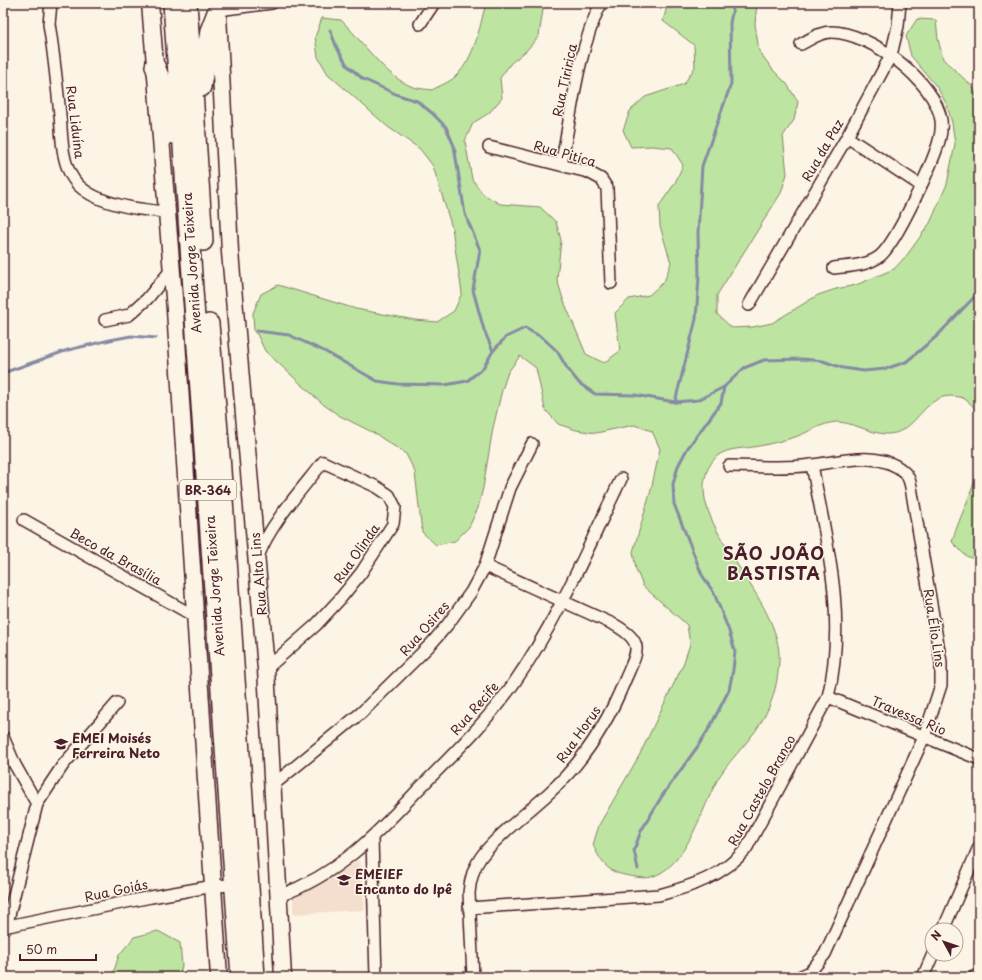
<svg xmlns="http://www.w3.org/2000/svg" width="982" height="980" font-family="'Playpen Sans',sans-serif">
<rect width="100%" height="100%" fill="#fcf5e5"/>
<filter id="ink" filterUnits="userSpaceOnUse"><feTurbulence type="fractalNoise" baseFrequency=".025" numOctaves="2"/><feDisplacementMap in="SourceGraphic" scale="8" xChannelSelector="R" yChannelSelector="G"/><feConvolveMatrix kernelMatrix="1 2 1 2 8 2 1 2 1" color-interpolation-filters="sRGB"/></filter>
<g filter="url(#ink)">
<path fill="#f4dfcf" d="M360 860 365 910 293 914V899Z"/>
<g fill="#bde5a1" stroke="#848266">
<path d="M486 3H544L539 36 526 51 511 63 500 78 502 98 489 113 473 123 465 141 472 179 483 194 500 204 540 207 556 222 561 240 557 279 563 299 586 354 604 363 620 351 615 313 629 299 649 295 664 282 671 263 660 226 659 206 675 183 683 165 672 148 652 146 631 147 623 130 630 111 645 97 684 84 695 67 694 45 663 21 668 3H757L755 24 759 51 773 70 787 84 798 102 794 120 783 136 787 174 781 193 717 295V314L732 328 753 327 772 323 818 295 836 289 856 285 894 269 907 255 930 223 947 184 955 144 952 123 947 105 937 87 911 56 906 36 917 19 936 20 938 39 943 59 973 87 979 103V421C976 409 976 408 966 400 961 396 957 397 951 396 925 396 918 427 895 433 876 438 856 422 836 422 821 423 806 434 792 438 781 441 770 444 759 446 745 449 729 447 717 456 713 460 707 469 706 474 689 528 783 600 779 661 778 680 774 699 765 715 754 738 733 755 719 777 702 806 688 867 651 877 645 879 636 877 630 876 608 873 602 864 593 845L599 825 639 756 665 702 683 665 690 644 687 625 643 586 636 569 633 552 651 490 660 449 652 431 634 425 596 433 576 430 558 424 545 409 536 368 520 356 508 372 502 390 493 428 483 488 478 508 469 527 455 541 436 545 422 532 415 472 406 454 374 433 340 416 324 405 265 351 257 334 254 332 253 313 261 294 278 285 356 309 415 320 437 322 454 311 462 293 452 228 433 166 420 149 388 127 328 74 318 57 315 37 322 18 341 20C362 40 385 77 413 87 419 89 426 89 432 90 439 86 450 82 456 76 475 57 479 29 486 3Z"/>
<path d="M979 461V561L966 556 952 542C960 514 975 490 979 461Z"/>
<path d="M979 657V708L975 686Z"/>
<path d="M158 931 180 943 182 966 179 977H112L119 955 134 937Z"/>
</g>
<g fill="none" stroke-linecap="round" stroke-linejoin="round">
<g stroke="#868aa5" stroke-width="3">
<path d="M330 30 337 48 347 65 363 79 398 95 417 101 432 113 446 127 454 146 465 214 480 250 473 290 484 330 493 351"/>
<path d="M257 331 289 335 324 351 377 381 398 384 445 385 467 381 483 368 493 351 506 337 525 328 543 338 557 351 567 368 579 383 595 394 635 395 675 402 698 400 724 387 744 368 764 360 803 359 823 361 843 368 864 371 885 369 906 362 937 336 979 292"/>
<path d="M3 373 68 350 110 340 131 336 156 338"/>
<path d="M675 402 696 319 699 277 698 233 702 166 731 84 730 23 734 3"/>
<path d="M638 869 634 850 641 831 662 796 698 746 710 727 729 690 733 670 735 651 729 631 714 593 702 575 674 504 673 484 678 466 687 449 721 403 724 387"/>
</g>
<defs>
<g id="minor">
<path d="M51 3 49 24C54 54 57 85 60 115 62 136 61 162 74 180 91 204 140 210 167 212"/>
<path d="M218 10 272 3"/>
<path d="M420 24 434 3"/>
<path d="M801 44C811 39 820 32 831 32 870 32 935 81 941 120 942 127 941 134 939 141 933 163 896 243 880 256 867 266 849 266 834 268"/>
<path d="M847 137 920 185"/>
<path d="M489 147 588 172 601 179 607 188 611 283"/>
<path d="M561 165C572 111 577 53 601 3"/>
<path d="M749 305 847 137 891 55 898 26 900 3"/>
<path d="M105 320 129 315 147 299 172 269"/>
<path d="M729 466C756 466 786 469 812 465 839 462 882 449 905 473 910 478 911 486 912 493L941 662V685L924 737 825 954 810 972 799 977"/>
<path d="M24 520 194 616"/>
<path d="M258 557C269 525 302 489 323 462L377 487 389 495 395 507 393 524 361 573 340 599 316 625 266 669"/>
<path d="M828 697 979 759"/>
<path d="M3 737 15 765 37 804"/>
<path d="M273 785 361 713 431 644 448 624 471 592 485 566 510 488 532 444"/>
<path d="M372 839 376 977"/>
<path d="M279 896C338 874 373 838 415 793 449 758 486 723 514 683 558 620 588 547 621 479"/>
<path d="M469 908 659 895C693 886 723 876 746 849L828 697C847 617 827 544 812 465"/>
<path d="M3 927 151 897 214 886 234 885"/>
<path d="M6 927 37 804 63 765 117 703"/>
<path d="M943 930 979 847"/>
<path d="M473 977 469 893C470 880 473 868 481 857 497 835 530 811 550 792 584 761 608 722 625 680 637 652 646 643 615 625L485 566"/>
<path d="M923 977 933 954"/>
<path d="M974 977 979 974"/>
</g>
<g id="secondary">
<path d="M150 3 175 310 219 977"/>
<path d="M218 14 230 252 266 669 283 977"/>
</g>
<g id="trunk">
<path d="M173 3 241 977"/>
<path d="M187 3 203 241"/>
<path d="M155 66 163 87 172 134"/>
<path d="M201 87 210 31 218 10"/>
<path d="M209 324 220 455 255 977"/>
</g>
</defs>
<use href="#minor" stroke="#4a1f2b" stroke-width="14"/>
<use href="#secondary" stroke="#4a1f2b" stroke-width="19"/>
<use href="#trunk" stroke="#4a1f2b" stroke-width="22"/>
<use href="#minor" stroke="#fcf5e5" stroke-width="11"/>
<use href="#secondary" stroke="#fcf5e5" stroke-width="16"/>
<use href="#trunk" stroke="#fcf5e5" stroke-width="19"/>
</g>
</g>
<defs>
<symbol id="school-bare" viewBox="-9 -9 18 18"><path d="M0-5L7-2L0 1L-7-2ZM-4 1L0 2.5L4 1V4Q0 6-4 4Z" fill="#4a1f2b" stroke="#fcf5e5" stroke-width="2.5" paint-order="stroke"/></symbol>
</defs>
<g fill-rule="evenodd">
<use href="#school-bare" x="51" y="734" width="20" height="20"/>
<use href="#school-bare" x="334" y="870" width="20" height="20"/>
</g>
<g text-anchor="middle" dominant-baseline="central" stroke-width="3" stroke-linejoin="round" paint-order="stroke">
<rect fill="#fcf5e5" stroke="#7f5f63" stroke-width="1" x="180" y="480" width="56" height="20" rx="3"/>
<g font-size="12" font-weight="bold" fill="#4a1f2b">
<text x="208" y="490">BR-364</text>
</g>
<g font-size="13" fill="#4a1f2b" stroke="#fcf5e5">
<text transform="translate(564 80) rotate(-78)">Rua Tiririca</text>
<text transform="translate(76 122) rotate(83)">Rua Liduína</text>
<text transform="translate(822 150) rotate(-60)">Rua da Paz</text>
<text transform="translate(565 153) rotate(16)">Rua Pitica</text>
<text transform="translate(191 263) rotate(-94)">Avenida Jorge Teixeira</text>
<text transform="translate(356 553) rotate(-55)">Rua Olinda</text>
<text transform="translate(116 556) rotate(29)">Beco da Brasília</text>
<text transform="translate(258 574) rotate(-95)">Rua Alto Lins</text>
<text transform="translate(214 586) rotate(-94)">Avenida Jorge Teixeira</text>
<text transform="translate(424 628) rotate(-49)">Rua Osires</text>
<text transform="translate(935 628) rotate(81)">Rua Élio Lins</text>
<text transform="translate(474 708) rotate(-49)">Rua Recife</text>
<text transform="translate(909 715) rotate(23)">Travessa Rio</text>
<text transform="translate(578 734) rotate(-55)">Rua Horus</text>
<text transform="translate(761 790) rotate(-61)">Rua Castelo Branco</text>
<text transform="translate(116 890) rotate(-12)">Rua Goiás</text>
</g>
<g font-size="13" font-weight="bold" fill="#4a1f2b" stroke="#fcf5e5" text-anchor="start">
<text x="72" y="737">EMEI Moisés<tspan x="72" dy="15">Ferreira Neto</tspan></text>
<text x="355" y="873">EMEIEF<tspan x="355" dy="15">Encanto do Ipê</tspan></text>
</g>
<g font-size="17" font-weight="bold" letter-spacing="1" fill="#4a1f2b" stroke="#fcf5e5">
<text x="774" y="553">SÃO JOÃO<tspan x="774" dy="20">BASTISTA</tspan></text>
</g>
</g>
<rect width="982" height="980" fill="none" stroke="#fcf5e5" stroke-width="16"/>
<rect x="8" y="8" width="966" height="964" fill="none" stroke="#4a1f2b" stroke-width="1.5" filter="url(#ink)"/>
<g transform="translate(944 942) rotate(310)"><circle r="19" fill="#fcf5e5" stroke="#b59f9b"/>
<path d="M0-3L7 15L0 10L-7 15Z" fill="#4a1f2b"/>
<text y="-6" font-size="11" font-weight="bold" text-anchor="middle" fill="#4a1f2b">N</text>
</g>
<path d="M20 954v6h76v-6" fill="none" stroke="#4a1f2b" stroke-width="2"/>
<text x="26" y="954" font-size="12" fill="#4a1f2b" stroke="#fcf5e5" stroke-width="3" paint-order="stroke">50 m</text>
</svg>
